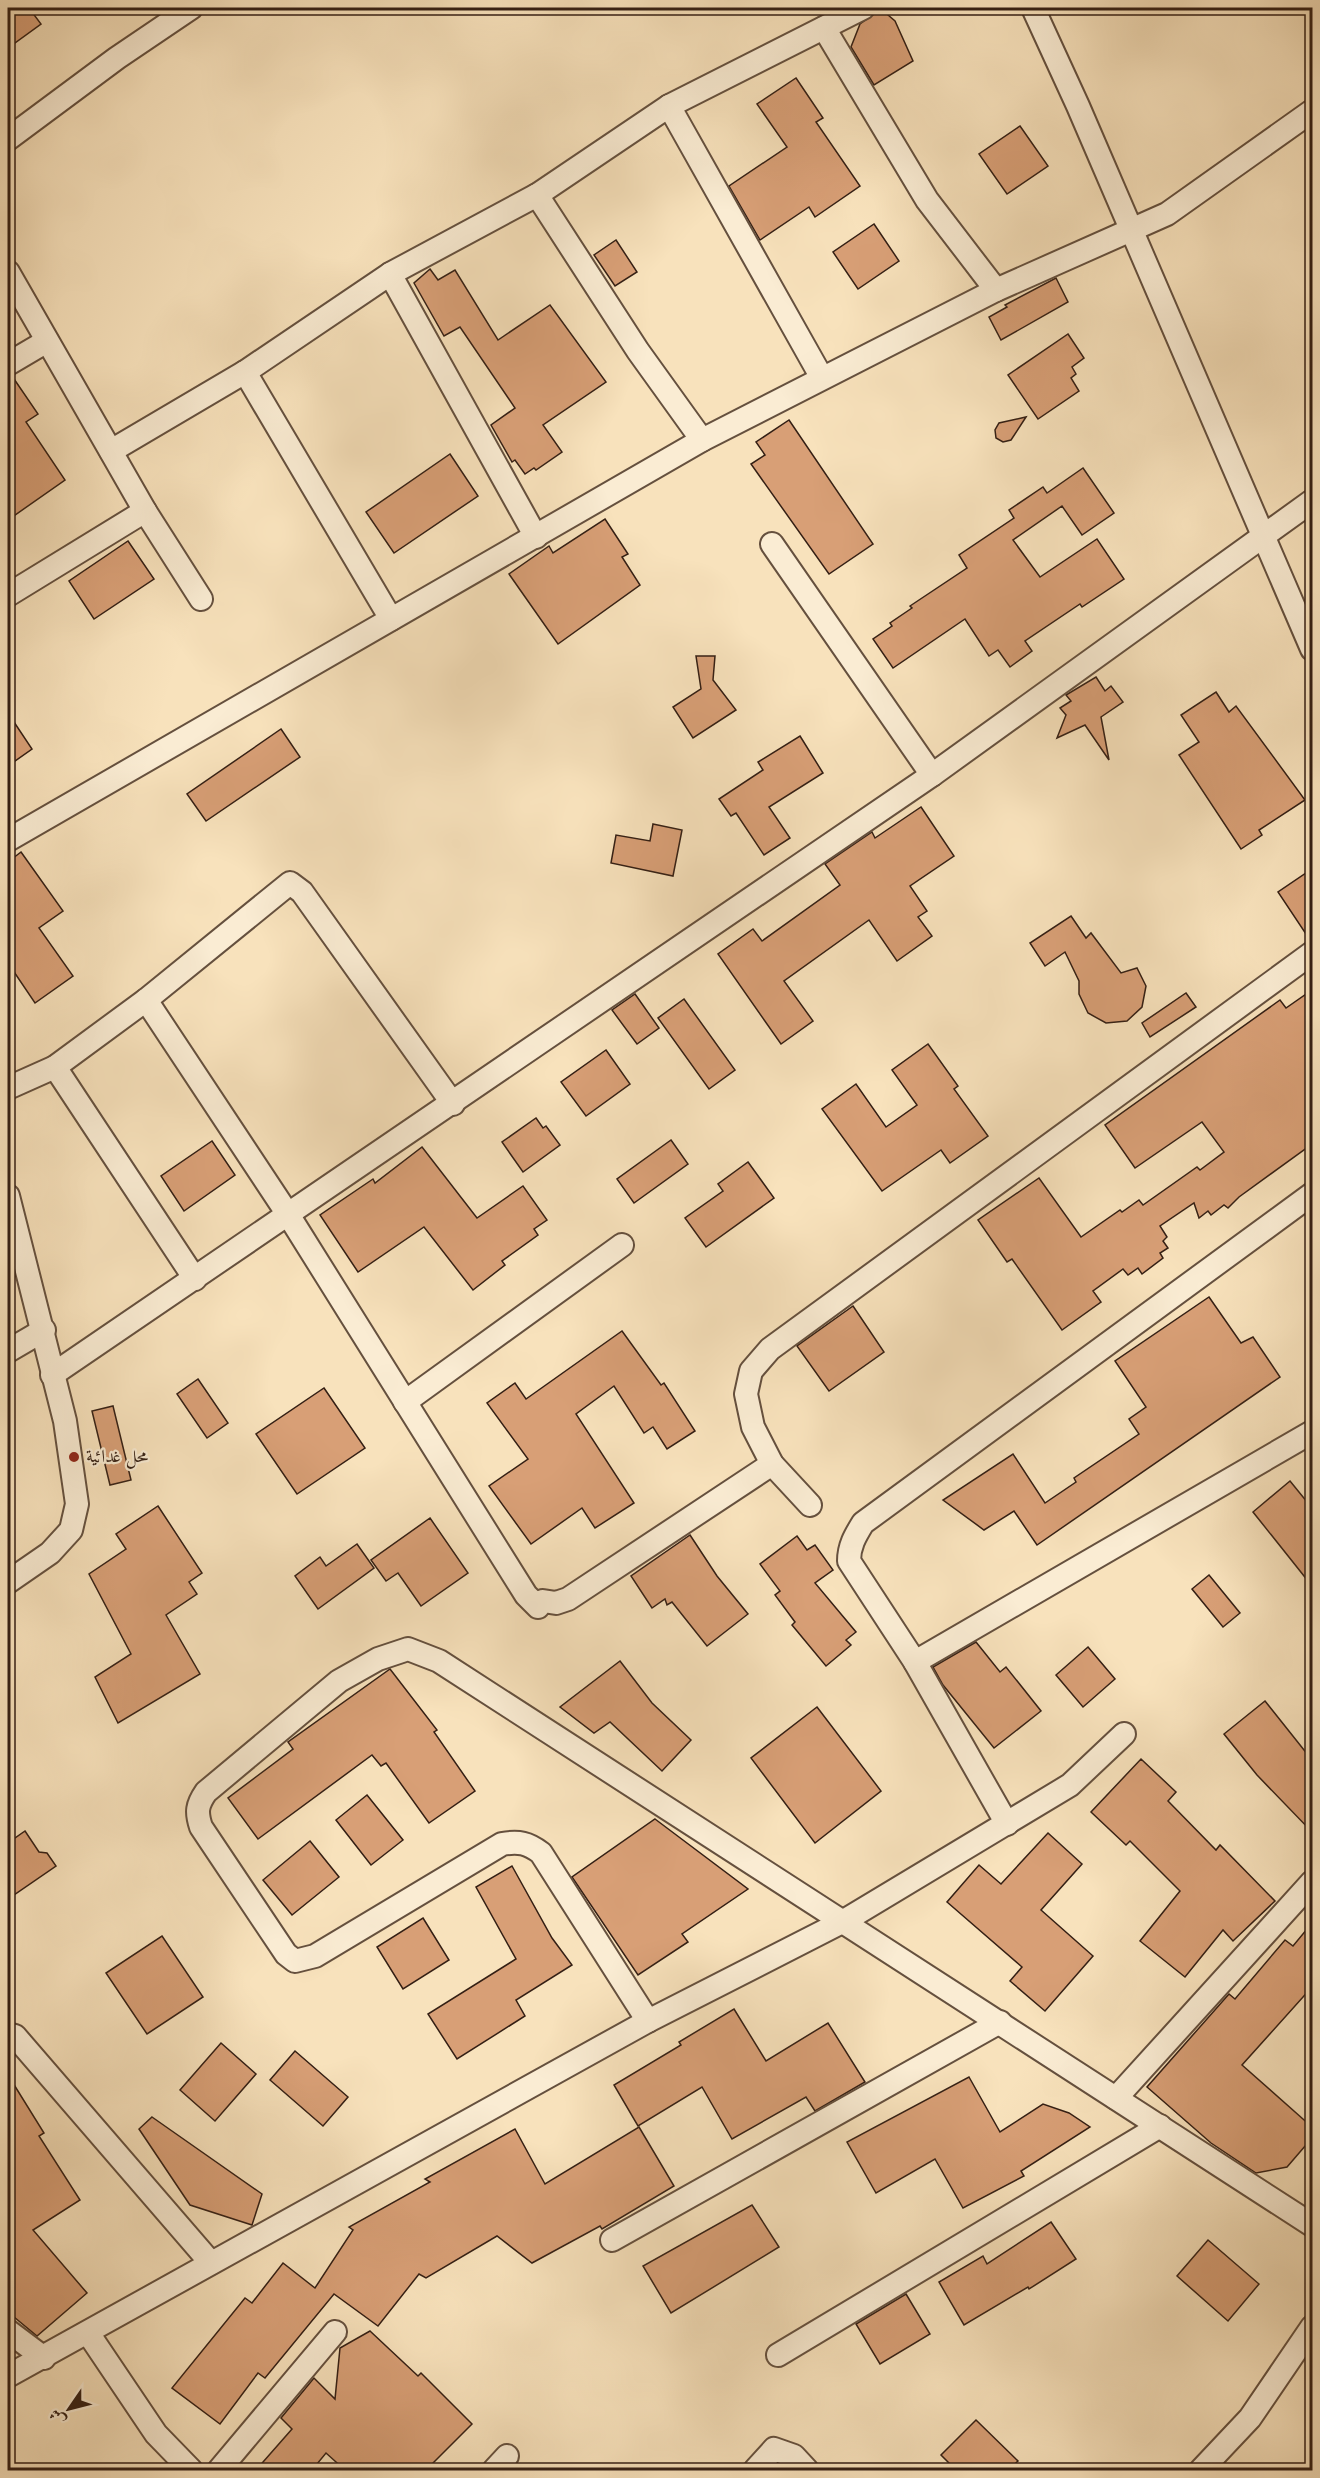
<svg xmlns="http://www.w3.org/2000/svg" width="1320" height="2478" font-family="'Old Standard TT',Amiri,serif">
<rect width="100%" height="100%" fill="#f8e2bc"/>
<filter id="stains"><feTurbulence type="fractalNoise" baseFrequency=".00333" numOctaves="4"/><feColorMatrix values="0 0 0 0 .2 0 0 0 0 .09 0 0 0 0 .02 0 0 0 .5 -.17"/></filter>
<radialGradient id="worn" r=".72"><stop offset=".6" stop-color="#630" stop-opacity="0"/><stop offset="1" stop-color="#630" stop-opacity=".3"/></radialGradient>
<g fill="#d89f76" stroke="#341f14" stroke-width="1.5">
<path d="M8 8H29L41 24 8 48Z"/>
<path d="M881 9 895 21 913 61 874 85 851 47 860 24Z"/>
<path d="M796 78 823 118 816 122 860 186 815 217 809 207 760 240 729 186 787 147 757 104Z"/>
<path d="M1020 126 1048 166 1007 194 979 154Z"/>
<path d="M874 224 899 261 858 289 833 252Z"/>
<path d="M616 240 637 272 615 286 594 255Z"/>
<path d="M430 269 438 280 455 270 498 340 550 305 606 382 543 425 562 452 536 470 534 468 525 474 515 460 512 462 491 425 515 408 460 327 444 336 414 283Z"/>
<path d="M1056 278 1068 302 1001 340 989 317 1007 307 1005 305Z"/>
<path d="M1068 334 1084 358 1072 367 1076 374 1071 378 1079 391 1038 419 1008 375Z"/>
<path d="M12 376 38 414 26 422 65 480 8 520V377Z"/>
<path d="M1026 417 1011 440 1003 442 996 438 995 430 999 423Z"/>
<path d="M789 420 873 544 829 574 751 464 765 455 756 442Z"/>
<path d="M450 454 478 496 394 553 366 512Z"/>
<path d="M1083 468 1114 513 1082 535 1062 506 1013 540 1040 577 1097 539 1124 579 1082 607 1080 604 1025 641 1032 651 1010 667 998 650 989 656 965 619 893 668 873 639 892 626 890 623 912 608 910 606 967 568 959 555 1014 518 1009 510 1043 487 1047 493Z"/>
<path d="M605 519 628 554 622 557 640 585 558 644 509 574 549 546 553 553Z"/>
<path d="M128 541 154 579 94 619 69 581Z"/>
<path d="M696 656H715L713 680 736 710 693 738 673 707 701 689Z"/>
<path d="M1096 677 1105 691 1111 686 1123 702 1101 717 1109 760 1085 725 1057 738 1066 715 1060 708 1071 701 1066 695Z"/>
<path d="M1216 692 1229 712 1236 706 1305 800 1259 830 1262 835 1241 849 1179 755 1199 742 1181 715Z"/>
<path d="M8 713 32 749 8 766Z"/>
<path d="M281 729 300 757 206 821 187 794Z"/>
<path d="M800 736 823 773 769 807 790 838 764 855 736 813 731 816 719 799 763 770 758 762Z"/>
<path d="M921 807 954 856 910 886 927 911 918 917 932 936 897 961 869 920 784 981 813 1021 781 1044 718 954 753 929 762 941 840 885 825 864 872 832 875 838Z"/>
<path d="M653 824 682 830 673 876 611 863 616 835 650 841Z"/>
<path d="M21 852 63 911 39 928 73 976 35 1003 8 963V862Z"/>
<path d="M1312 869V940H1310L1278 892Z"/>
<path d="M1071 916 1086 938 1091 933 1121 973 1137 968 1146 986 1142 1007 1127 1021 1106 1023 1088 1013 1079 994V981L1065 952 1045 966 1030 943Z"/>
<path d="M1312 990V1144L1239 1197 1228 1208 1224 1205 1211 1215 1208 1211 1199 1218 1194 1203 1160 1226 1167 1237 1163 1241 1168 1248 1160 1253 1163 1258 1142 1274 1138 1268 1128 1275 1123 1269 1093 1291 1101 1302 1062 1330 1012 1259 1007 1262 978 1220 1039 1178 1081 1237 1120 1210 1122 1212 1139 1200 1143 1205 1197 1167 1200 1170 1224 1152 1202 1122 1135 1168 1105 1125 1280 1000 1286 1008Z"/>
<path d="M1186 993 1196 1007 1150 1037 1142 1023Z"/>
<path d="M635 994 659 1028 637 1044 612 1010Z"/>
<path d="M684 999 735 1070 709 1089 658 1018Z"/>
<path d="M928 1044 958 1086 954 1089 988 1136 950 1163 941 1150 882 1191 822 1109 856 1084 886 1127 917 1105 892 1070Z"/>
<path d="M606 1050 630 1084 586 1116 561 1082Z"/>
<path d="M536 1118 543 1128 546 1126 560 1145 523 1172 502 1142Z"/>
<path d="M671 1140 688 1164 634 1203 617 1179Z"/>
<path d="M212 1141 235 1175 184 1211 161 1176Z"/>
<path d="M422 1147 477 1218 523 1186 547 1220 534 1229 538 1235 502 1261 505 1265 473 1290 424 1227 358 1272 320 1215 373 1179 375 1183Z"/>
<path d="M748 1162 774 1198 706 1247 685 1218 723 1191 718 1184Z"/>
<path d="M1209 1297 1241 1343 1253 1337 1280 1377 1037 1545 1014 1511 984 1530 943 1500 1013 1454 1045 1503 1076 1482 1074 1478 1139 1434 1129 1419 1146 1407 1115 1361Z"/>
<path d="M853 1306 884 1352 829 1391 797 1346Z"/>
<path d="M622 1331 661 1385 664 1383 695 1431 667 1449 653 1427 644 1433 614 1386 576 1414 634 1503 595 1528 582 1508 531 1544 489 1486 528 1459 487 1403 515 1383 526 1399Z"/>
<path d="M198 1379 228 1423 207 1438 177 1394Z"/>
<path d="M324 1388 365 1448 297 1494 256 1434Z"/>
<path d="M113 1406 131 1480 110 1485 92 1411Z"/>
<path d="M1290 1481 1312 1508V1586L1253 1512Z"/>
<path d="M158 1506 202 1573 189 1582 197 1594 166 1615 200 1674 118 1723 95 1677 131 1654 89 1574 126 1549 116 1534Z"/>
<path d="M430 1518 468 1573 421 1606 398 1573 386 1581 371 1560Z"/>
<path d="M690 1535 717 1576 748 1614 707 1646 672 1602 667 1605 665 1599 652 1608 631 1576Z"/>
<path d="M797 1536 807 1550 815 1545 833 1570 815 1583 856 1632 846 1640 851 1645 826 1666 792 1625 795 1622 775 1595 780 1591 760 1564Z"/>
<path d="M357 1544 374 1568 318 1609 295 1576 320 1557 326 1566Z"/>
<path d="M1209 1575 1240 1613 1223 1627 1192 1589Z"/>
<path d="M976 1642 1000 1672 1006 1667 1041 1711 994 1748 943 1685 933 1667Z"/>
<path d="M1088 1647 1115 1679 1083 1707 1056 1675Z"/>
<path d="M620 1661 652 1703 691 1740 662 1771 610 1722 594 1733 560 1707Z"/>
<path d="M390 1669 437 1730 434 1732 475 1791 429 1823 386 1763 381 1766 372 1755 258 1839 228 1798 293 1749 288 1742Z"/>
<path d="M1265 1701 1312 1760V1832L1257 1775 1224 1734Z"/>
<path d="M817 1707 881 1791 815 1843 751 1758Z"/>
<path d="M1141 1759 1176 1792 1168 1801 1216 1850 1220 1845 1275 1901 1233 1941 1223 1930 1185 1977 1140 1941 1180 1891 1130 1841 1126 1845 1091 1812Z"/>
<path d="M367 1795 403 1840 371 1865 336 1820Z"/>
<path d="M655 1819 748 1889 682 1934 688 1942 638 1975 572 1877Z"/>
<path d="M25 1831 39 1852 47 1853 56 1866 8 1899V1843Z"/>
<path d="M1048 1833 1082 1864 1041 1910 1093 1956 1045 2011 1010 1981 1022 1967 947 1902 979 1865 1001 1884Z"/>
<path d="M310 1841 339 1877 292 1915 263 1880Z"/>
<path d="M512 1866 552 1938 572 1965 516 2000 525 2016 457 2059 428 2014 516 1959 476 1887Z"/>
<path d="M423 1918 449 1960 403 1989 377 1947Z"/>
<path d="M1312 1923V1987L1242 2065 1312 2127V2138L1287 2167 1256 2173 1211 2143 1147 2087 1229 1994 1235 1999 1285 1940 1293 1946Z"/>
<path d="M162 1936 203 1997 147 2034 106 1973Z"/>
<path d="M734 2009 766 2061 828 2023 865 2082 815 2111 806 2097 732 2139 702 2087 638 2126 614 2085 681 2045 679 2042Z"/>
<path d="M221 2043 256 2074 215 2121 180 2090Z"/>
<path d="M295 2051 348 2097 323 2126 270 2080Z"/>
<path d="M8 2075 44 2133 39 2136 80 2200 33 2230 87 2293 37 2336 8 2312Z"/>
<path d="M969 2077 1000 2132 1043 2104 1069 2113 1090 2127 1021 2171 1024 2176 963 2208 935 2159 876 2193 847 2142Z"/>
<path d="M152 2117 262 2194 252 2225 190 2205 139 2129Z"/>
<path d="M639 2127 674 2186 602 2229 600 2226 532 2263 497 2236 426 2278 419 2274 378 2326 334 2294 265 2378 258 2373 220 2424 172 2388 245 2298 252 2303 283 2263 315 2288 353 2230 349 2227 430 2182 425 2179 515 2129 545 2184Z"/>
<path d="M752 2205 779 2247 671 2313 643 2266Z"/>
<path d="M1051 2222 1076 2259 1029 2289 1028 2287 964 2325 939 2282 983 2256 987 2264Z"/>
<path d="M1208 2240 1259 2284 1228 2321 1177 2276Z"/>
<path d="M906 2294 930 2334 880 2364 856 2324Z"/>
<path d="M370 2331 418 2376 421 2373 472 2424 426 2470H345L326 2453 312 2470H256L292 2429 281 2418 314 2378 335 2399 340 2348Z"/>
<path d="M976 2420 1018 2461 1008 2470H956L941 2455Z"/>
</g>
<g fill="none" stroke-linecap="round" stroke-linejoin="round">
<defs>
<g id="minor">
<path d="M1033 8 1078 106 1312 649"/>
<path d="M824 28 927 200 996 290"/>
<path d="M669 106 822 378"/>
<path d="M8 139 117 58 191 8"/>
<path d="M537 195 638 351 702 440"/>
<path d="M8 272 145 511 201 599"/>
<path d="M390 274 536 537"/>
<path d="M8 364 47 341"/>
<path d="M245 372 391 619"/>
<path d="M111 451 245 372 390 274 537 195 669 106 863 8"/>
<path d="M772 544 932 775"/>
<path d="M8 595 145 511"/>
<path d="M8 840 702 440 996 290 1167 214 1312 111"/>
<path d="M146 1000 289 1216 526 1595 538 1607 543 1601 556 1603 568 1599 772 1464"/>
<path d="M55 1067 195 1279"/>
<path d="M8 1088 55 1067 146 1000 290 883 302 892 453 1104"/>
<path d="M8 1196 65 1421 77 1504 71 1530 50 1553 8 1582"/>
<path d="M8 1351 44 1330"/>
<path d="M52 1375 932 775 1312 501"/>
<path d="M405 1402 622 1245"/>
<path d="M810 1505 772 1464 753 1427 746 1394 751 1371 770 1349 1312 953"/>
<path d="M915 1662 1312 1432"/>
<path d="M1007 1824 915 1662 849 1561C849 1546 855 1536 863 1523L1312 1194"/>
<path d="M648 2021 541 1853C528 1843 519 1841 502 1844L315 1956 295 1961 286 1954 201 1827C196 1812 197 1805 206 1792L339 1681 378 1659 408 1649 439 1661 1312 2225"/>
<path d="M8 2034 15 2036 211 2263"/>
<path d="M1116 2098 1312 1882"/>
<path d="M612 2240 1000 2022"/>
<path d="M8 2331 44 2358"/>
<path d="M88 2333 156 2434 191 2470"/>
<path d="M778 2355 1160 2126"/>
<path d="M8 2376 648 2021 844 1921 1070 1785 1124 1734"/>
<path d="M219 2470 335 2332"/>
<path d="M494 2470 507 2456"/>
<path d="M755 2470 774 2449 794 2456 807 2470"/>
<path d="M1201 2470 1250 2418 1312 2327"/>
</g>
</defs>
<use href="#minor" stroke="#65503e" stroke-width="26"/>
<use href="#minor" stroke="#faecd3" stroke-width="22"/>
</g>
<circle fill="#8f2418" stroke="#faecd3" stroke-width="2" cx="74" cy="1457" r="6"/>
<g text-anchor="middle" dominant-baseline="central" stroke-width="4.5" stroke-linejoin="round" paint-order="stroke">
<g font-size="18" fill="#341f14" stroke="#faecd3" text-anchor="start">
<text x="86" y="1457">محل غدائية</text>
</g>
</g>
<rect width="1320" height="2478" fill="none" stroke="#f8e2bc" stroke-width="30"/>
<rect x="9" y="9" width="1302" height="2460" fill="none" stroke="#341f14" stroke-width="3"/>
<rect x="15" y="15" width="1290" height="2448" fill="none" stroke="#341f14" stroke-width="1.5"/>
<g transform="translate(69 2409) rotate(235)" stroke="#faecd3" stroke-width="4.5" paint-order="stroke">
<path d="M0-4.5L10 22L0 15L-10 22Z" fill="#341f14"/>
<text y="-9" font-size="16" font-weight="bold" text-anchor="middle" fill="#341f14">ش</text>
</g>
<rect width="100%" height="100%" filter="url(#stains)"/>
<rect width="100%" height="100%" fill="url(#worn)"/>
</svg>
